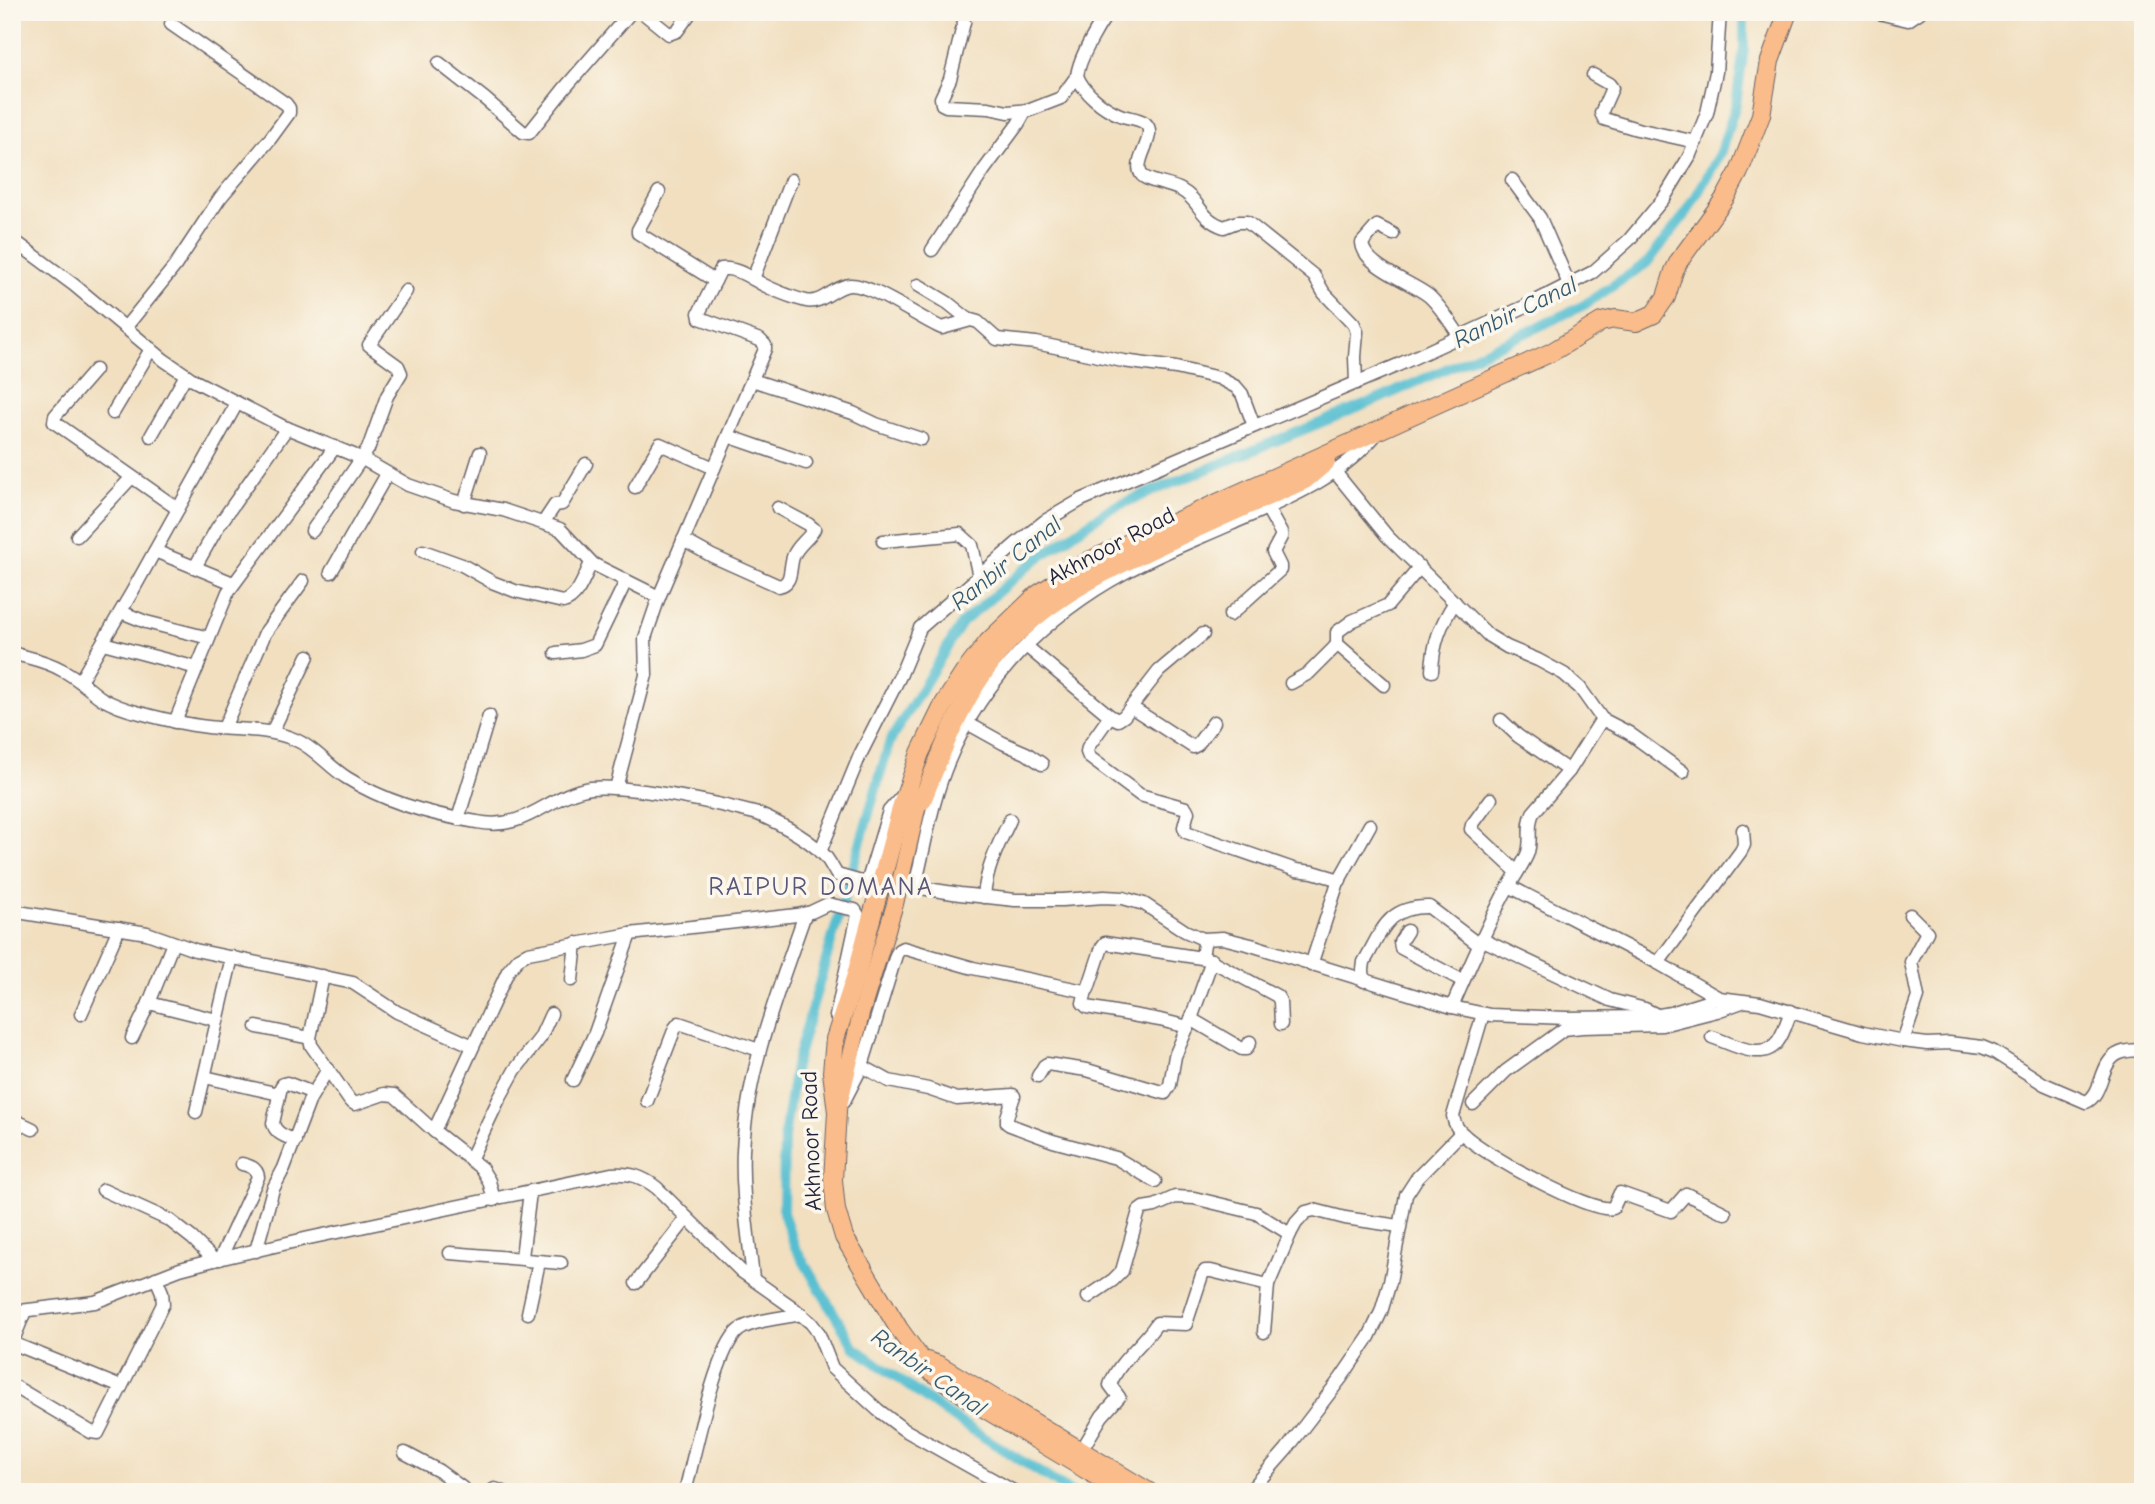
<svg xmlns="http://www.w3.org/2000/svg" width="2155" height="1504" font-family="'Comic Neue',sans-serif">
<rect width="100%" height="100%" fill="#fbf7ec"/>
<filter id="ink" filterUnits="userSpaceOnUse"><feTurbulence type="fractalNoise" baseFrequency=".0143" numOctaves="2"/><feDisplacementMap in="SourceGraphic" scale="14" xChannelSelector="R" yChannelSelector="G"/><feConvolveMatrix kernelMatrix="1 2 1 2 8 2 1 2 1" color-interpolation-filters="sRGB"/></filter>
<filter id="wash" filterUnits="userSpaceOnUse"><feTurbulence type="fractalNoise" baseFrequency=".00686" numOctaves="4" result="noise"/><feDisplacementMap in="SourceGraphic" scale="28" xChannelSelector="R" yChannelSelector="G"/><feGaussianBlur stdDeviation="1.57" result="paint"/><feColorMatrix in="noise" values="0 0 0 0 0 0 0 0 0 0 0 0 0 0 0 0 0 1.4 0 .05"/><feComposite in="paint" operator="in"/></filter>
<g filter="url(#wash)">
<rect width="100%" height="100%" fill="#f1dfc0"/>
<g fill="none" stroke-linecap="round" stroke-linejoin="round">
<path stroke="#54bed0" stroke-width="10" d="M1071 1492 947 1414 854 1347 795 1247 783 1213 784 1137 795 1066 890 741 962 623 1033 562 1109 509 1379 399 1517 337 1584 305 1647 263 1687 212 1720 154 1736 104 1744 49V12"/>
</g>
</g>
<g filter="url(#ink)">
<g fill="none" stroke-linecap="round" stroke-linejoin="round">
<defs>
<g id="minor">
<path d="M642 12 669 34 677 31 691 12"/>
<path d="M1108 12C1098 27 1079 58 1077 76 1084 93 1103 108 1120 115 1127 118 1138 118 1145 123 1159 135 1132 160 1141 174 1146 182 1171 184 1181 190 1201 201 1199 219 1224 227L1237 222H1247L1314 276 1324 293 1354 324 1357 332 1355 357 1356 383"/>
<path d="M1874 12 1908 20 1920 12"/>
<path d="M964 22 950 79 941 98 942 104 946 106 989 108 1008 112 1030 110 1061 98 1077 76"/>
<path d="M439 63 485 99 523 132 529 133 564 89 631 12"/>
<path d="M1593 75 1609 84 1612 88 1601 113 1604 119 1637 129 1696 142"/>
<path d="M1512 180 1540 218 1569 284"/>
<path d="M659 192 638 230V233L715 281"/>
<path d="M1393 234 1377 226 1362 243C1364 267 1412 282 1429 296 1441 307 1450 322 1459 335"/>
<path d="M12 239 74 285 164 360 195 381 282 426 361 458 408 485 454 501 503 510 560 529 593 564 659 597 645 638 646 675 616 788"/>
<path d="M932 250 984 170 1018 124 1026 110"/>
<path d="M753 279 791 180"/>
<path d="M918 285 948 303 968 319"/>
<path d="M125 328 175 266 220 198 270 139 289 113V108L286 104 171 24"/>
<path d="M95 370 55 416 54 422 178 509"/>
<path d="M752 380 853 413 876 424 921 439"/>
<path d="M113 413 151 349"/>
<path d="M151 436 186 375"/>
<path d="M728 436 806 463"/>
<path d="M1335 472 1387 536 1489 636 1507 647 1538 660 1564 674 1580 688 1602 719 1629 733 1683 772"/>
<path d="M635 487 660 444 714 468"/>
<path d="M464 504 480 453"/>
<path d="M543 523 555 505 562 504 586 464"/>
<path d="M312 531 368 449 387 396 401 373 398 366 369 345 406 291"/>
<path d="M77 536 132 477"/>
<path d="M683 540 712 556 779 586C793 583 789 569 793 557 797 545 809 539 814 529L808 524 778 508"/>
<path d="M883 541 960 534 972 545 979 577"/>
<path d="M155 551 233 583"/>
<path d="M423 551 462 565 492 582 515 591 563 602C578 599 585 575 591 563"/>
<path d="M195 567 217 528 287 428"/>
<path d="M331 572 387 474"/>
<path d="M659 597 765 349V345L760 340 700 318 699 313 721 269C739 267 754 281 770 288 781 293 794 298 806 301 821 305 834 286 850 285 872 284 920 319 942 328L971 320 978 322 997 339 1036 343 1123 361 1176 368 1219 378 1236 387 1242 394 1254 426"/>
<path d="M121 612 146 622 209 638"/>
<path d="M1230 615 1280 570V566L1273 552 1281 537V533L1267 508"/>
<path d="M103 643 197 668"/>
<path d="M1337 644 1384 685"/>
<path d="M1026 646 1110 716 1118 720 1124 716 1159 671 1203 634"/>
<path d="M12 653C29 658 47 661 62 670 77 677 88 689 101 698 113 705 127 710 140 713 166 720 192 726 218 728 245 730 271 729 296 740 315 748 329 767 347 778 385 802 432 815 477 822 528 832 548 794 591 788 608 786 627 789 644 791 682 796 720 804 758 814 781 824 808 838 825 856 830 862 833 869 837 875L865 883 868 880 889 811 904 794"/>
<path d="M556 653 581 650 595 645 626 581"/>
<path d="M1432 671C1433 644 1440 625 1455 602"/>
<path d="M80 681 132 592 237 403"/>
<path d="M1291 683 1309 673 1334 648 1337 644V632L1352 621 1388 605 1420 567"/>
<path d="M1131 707 1193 747 1197 745 1214 722"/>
<path d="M1110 716 1088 747 1087 752 1089 757 1140 795 1186 808 1188 812 1184 827 1186 832 1296 870 1313 872 1340 880"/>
<path d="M1501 720 1518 736 1569 771"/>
<path d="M175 722 228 592 335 447"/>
<path d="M967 723 1003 743 1026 753 1042 764"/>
<path d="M224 728 265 633 303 581"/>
<path d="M272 732 308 656"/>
<path d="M1491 799 1472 825 1471 829 1517 872"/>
<path d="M458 819 489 716"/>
<path d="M820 852 860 755 901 674 920 628 1016 544 1045 521 1081 500 1398 365 1526 306 1593 272 1629 240 1664 198 1689 157 1707 113 1716 72 1720 12"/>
<path d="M1509 886 1658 963 1719 998"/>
<path d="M984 897C986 869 998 845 1010 820"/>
<path d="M12 911 147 933 195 950 353 983 397 1012 473 1046"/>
<path d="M1407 931 1400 942 1401 948 1463 981"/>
<path d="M1203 939 1223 938 1251 945 1452 1007 1490 1015 1566 1018 1648 1017 1671 1013 1719 998 1760 1003 1863 1033 1903 1041 1927 1044 1949 1043 1982 1047 1994 1052 2044 1084 2086 1102C2104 1094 2099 1061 2120 1053 2127 1050 2136 1050 2143 1050"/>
<path d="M1481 939 1610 1000 1645 1009 1657 1015"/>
<path d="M1202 957 1204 944 1203 939 1185 931 1144 904 1123 898 1104 897 1062 900H1015L960 894 921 888 918 886 917 878C926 839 933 797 949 760 983 678 1047 615 1124 573 1158 554 1195 540 1231 524 1285 500 1340 479 1378 432"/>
<path d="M1658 963 1741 851 1744 845 1743 830"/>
<path d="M1311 965 1338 882 1370 825"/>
<path d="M323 976 310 1038 311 1045 350 1101 355 1104 384 1094 394 1095 434 1131 481 1168 489 1181 494 1200"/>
<path d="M572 980 576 943"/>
<path d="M1364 981 1363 970 1364 962C1382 931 1387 906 1429 907L1479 945"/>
<path d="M1086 991 1083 1003 1087 1007 1160 1020 1188 1027"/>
<path d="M149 1003 217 1020"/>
<path d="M1452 1007C1468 970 1484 933 1502 898 1510 883 1520 870 1527 855 1533 841 1526 827 1533 813L1569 771 1602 719"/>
<path d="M81 1014 119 928"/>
<path d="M1483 1014 1453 1116C1454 1123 1457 1129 1463 1134 1481 1153 1591 1214 1613 1208L1620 1193 1671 1211 1686 1194 1725 1213"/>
<path d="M1191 1019 1242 1049H1246L1250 1042"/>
<path d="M257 1027 310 1038"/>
<path d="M1712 1037C1730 1043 1763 1063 1778 1041 1784 1033 1787 1021 1791 1011"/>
<path d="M132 1038 149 1003 173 943"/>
<path d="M1903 1041 1918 997 1911 962 1927 932 1910 915"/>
<path d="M862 1066 889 1081 928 1089 957 1099 1013 1095 1014 1096 1007 1117V1123L1010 1125 1053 1141 1116 1158 1155 1181"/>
<path d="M1038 1076 1044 1066 1047 1064 1087 1070 1165 1093 1170 1085 1175 1056 1191 1019 1212 960"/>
<path d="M205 1077 279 1094"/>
<path d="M573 1080 595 1033 630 934"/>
<path d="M647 1101 675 1028 679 1023 759 1050"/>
<path d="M844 1101 862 1066 896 955 899 950 903 948 973 968 1084 991 1088 989 1102 947 1105 943 1208 959 1277 996 1280 1001 1281 1024"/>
<path d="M1473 1104 1506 1071 1564 1029 1582 1027 1662 1025 1717 1011 1742 1002"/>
<path d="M196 1112 232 957"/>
<path d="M12 1119 33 1129"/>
<path d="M434 1131 508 971 519 958 528 953 630 934 797 915 811 912 828 904 855 910 858 915 836 1016"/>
<path d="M295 1141C286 1136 275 1134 273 1123L281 1087 283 1084 287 1083 313 1093"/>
<path d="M470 1160 499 1099 515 1070 540 1038 551 1014"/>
<path d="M103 1190 169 1220 192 1238 214 1260"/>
<path d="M530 1192 522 1257 526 1260 561 1263"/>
<path d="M256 1251 273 1189 284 1168 310 1099 328 1069"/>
<path d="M450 1253 523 1259"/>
<path d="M220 1259 258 1177C257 1168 250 1166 242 1164"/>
<path d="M753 1279C749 1237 741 1193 743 1151 747 1068 778 992 805 914"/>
<path d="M636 1283 687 1218"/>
<path d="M1088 1297 1113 1280 1122 1271 1139 1211 1143 1208 1155 1206 1175 1197 1194 1198 1256 1213 1290 1234"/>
<path d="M12 1312 95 1302 180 1269 214 1260 309 1238 611 1174C630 1173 642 1176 657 1188L741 1271 792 1307 811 1323 818 1332 832 1368 878 1410 903 1429 1015 1492"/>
<path d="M528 1313 539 1262"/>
<path d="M1264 1332 1268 1285 1290 1234 1296 1223 1306 1212 1314 1210 1345 1218 1399 1226"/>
<path d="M12 1343 121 1387"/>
<path d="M12 1343 25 1311"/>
<path d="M12 1385 91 1432 98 1433 163 1304 162 1292 156 1278"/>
<path d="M1081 1451 1102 1416 1119 1397 1110 1385C1119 1360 1143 1345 1157 1323L1186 1324 1202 1275 1205 1271H1211L1268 1285"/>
<path d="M405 1453 439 1471 468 1492"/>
<path d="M490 1492 495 1489 504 1492"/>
<path d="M685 1492C694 1458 715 1349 739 1330 753 1320 784 1318 801 1314"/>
<path d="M1249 1492 1286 1450 1341 1378 1369 1337 1381 1312 1390 1282 1406 1195 1417 1178 1461 1133"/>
</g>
<path id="major" d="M838 1109 861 1014 895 904 919 800"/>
<g id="highway">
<path d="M907 792 922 801C940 756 956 712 984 672 1029 606 1099 574 1169 541 1214 520 1259 500 1305 480L1326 462"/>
<path d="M927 1361 939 1365 1149 1492"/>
<path d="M1123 1492 977 1404 928 1369 899 1329 844 1237 836 1210 833 1180 837 1112 832 1072 835 1039 856 975 902 805 920 753 944 704 964 673 988 642 1037 595 1091 560 1552 352 1601 322 1615 319 1636 322 1654 314 1666 297 1674 271 1679 261 1725 198 1739 172 1761 115 1770 61 1788 12"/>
</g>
</defs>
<use href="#minor" stroke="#6a646a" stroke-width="15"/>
<use href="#major" stroke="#6a646a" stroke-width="18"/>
<use href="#highway" stroke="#6a646a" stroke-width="20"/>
<use href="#minor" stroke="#fff" stroke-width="12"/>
<use href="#major" stroke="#f9bc8a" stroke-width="16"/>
<use href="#highway" stroke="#f9bc8a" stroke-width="18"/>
</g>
</g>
<g text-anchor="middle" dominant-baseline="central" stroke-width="7" stroke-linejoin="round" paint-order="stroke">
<g font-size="23" fill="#22223b" stroke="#fbf7ec">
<text transform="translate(1111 546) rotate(-28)">Akhnoor Road</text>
<text transform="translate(811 1141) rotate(-92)">Akhnoor Road</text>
</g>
<g font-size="24" font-style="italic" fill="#34596f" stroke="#fbf7ec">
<text transform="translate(1515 312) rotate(-26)">Ranbir Canal</text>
<text transform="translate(1006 563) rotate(-39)">Ranbir Canal</text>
<text transform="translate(929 1372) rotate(35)">Ranbir Canal</text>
</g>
<g font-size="26" letter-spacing="2" fill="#5a5678" stroke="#fbf7ec">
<text x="821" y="887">RAIPUR DOMANA</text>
</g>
</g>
<rect width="2155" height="1504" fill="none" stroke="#fbf7ec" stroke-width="42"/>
</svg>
